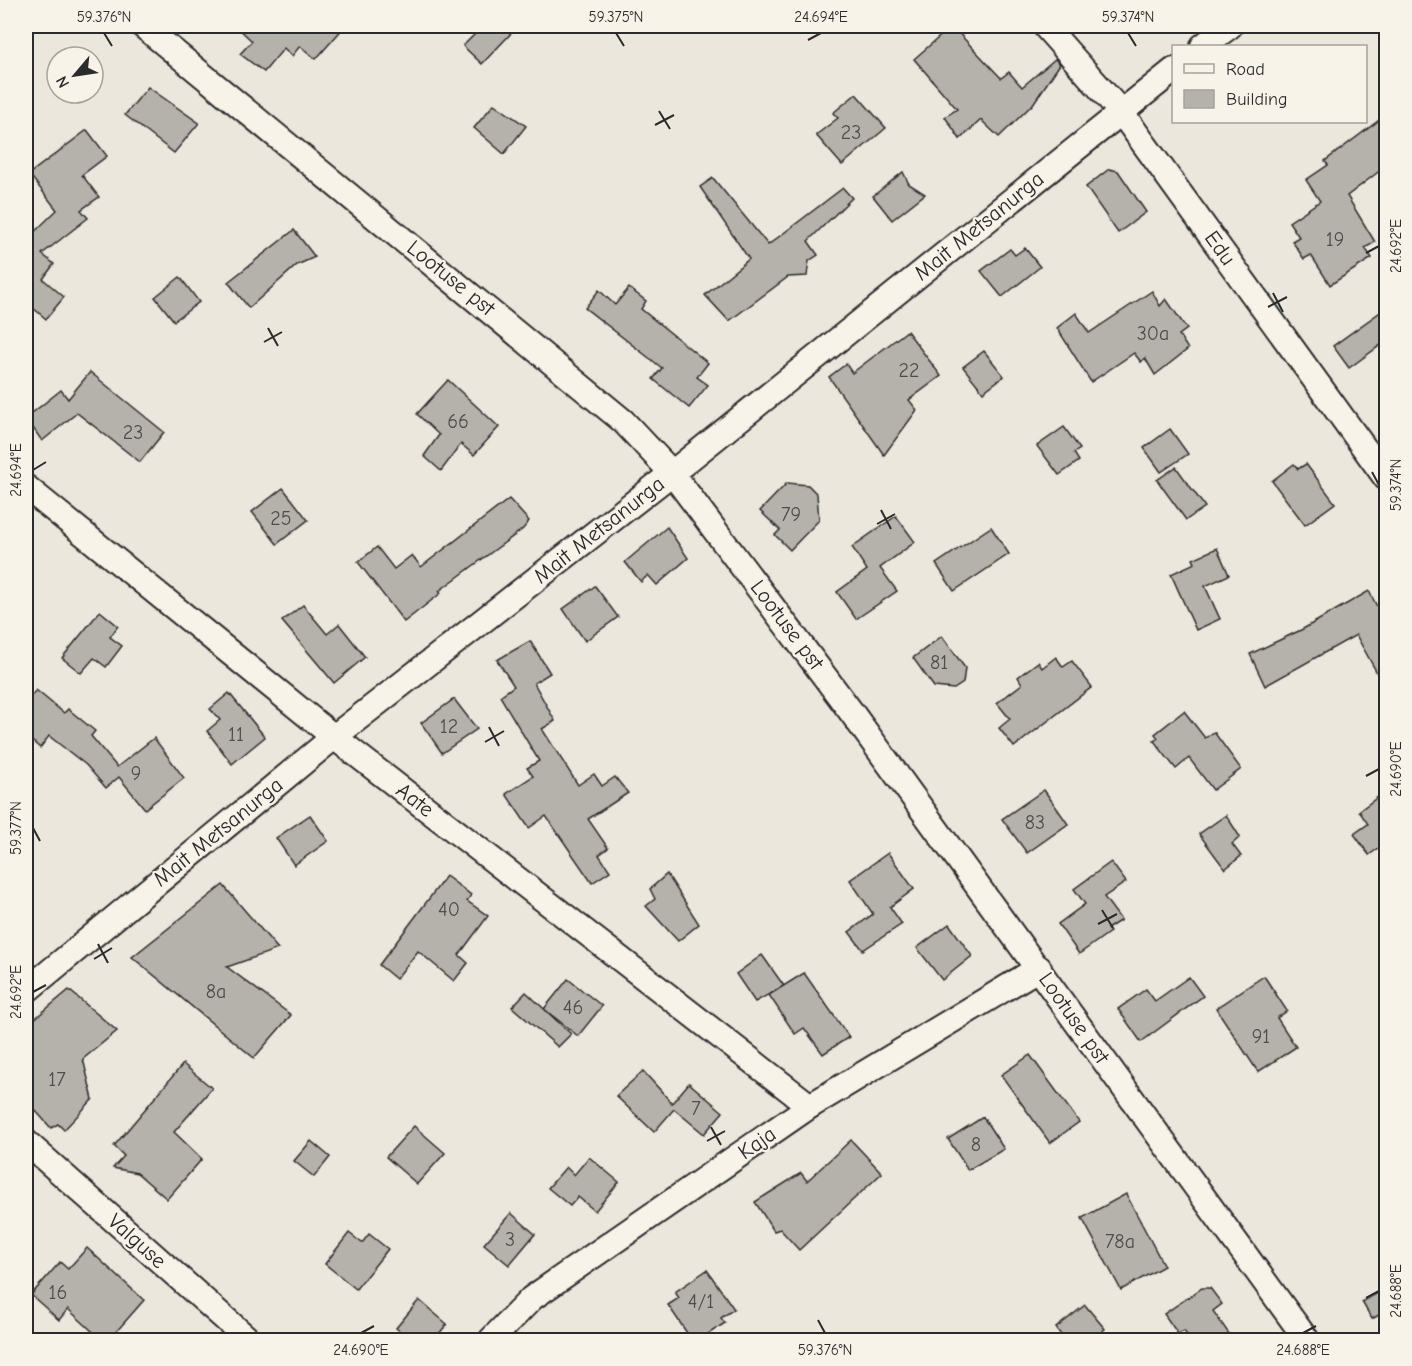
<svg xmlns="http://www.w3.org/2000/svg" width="1412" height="1366" font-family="'Comic Neue',sans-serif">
<rect width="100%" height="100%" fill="#ebe7dd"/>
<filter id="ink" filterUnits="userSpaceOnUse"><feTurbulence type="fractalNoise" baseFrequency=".0167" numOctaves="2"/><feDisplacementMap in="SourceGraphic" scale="12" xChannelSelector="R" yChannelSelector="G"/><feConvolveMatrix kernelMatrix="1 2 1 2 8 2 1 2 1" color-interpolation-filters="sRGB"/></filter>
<g filter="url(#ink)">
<g fill="#b5b2ab" stroke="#2b2b2b" stroke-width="1.5">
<path d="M236 26H345L316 59 300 46 292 56 284 48 264 72 240 54 252 41Z"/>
<path d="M483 26H518L482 64 463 46Z"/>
<path d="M952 26 1001 78 1009 72 1022 87 1055 59 1060 64 1033 104 999 137 981 120 960 139 945 117 957 109 914 59Z"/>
<path d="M148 87 199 123 174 153 125 115Z"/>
<path d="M856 94 886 128 842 165 816 135 838 118 833 113Z"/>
<path d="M494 104 526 126 504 154 474 128Z"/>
<path d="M1386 115V166L1347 196 1375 242 1365 248 1372 258 1330 285 1311 255 1304 259 1292 241 1299 237 1289 222 1320 201 1306 180 1328 165 1325 161Z"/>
<path d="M87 130 107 156 82 175 99 197 81 210 88 218 42 254 54 264 43 279 64 297 46 319 26 302V240L57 210 29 174Z"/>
<path d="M1109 169 1118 171 1146 212 1118 233 1086 187Z"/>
<path d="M903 172 909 184 925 194 892 220 873 196Z"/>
<path d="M713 178 768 245 843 188 852 198 808 241 818 255 809 261 807 276 788 277 729 321 705 295 749 259 700 187Z"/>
<path d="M294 230 315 257 297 265 249 308 228 282Z"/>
<path d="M1025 248 1040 267 1002 297 981 271 1010 249 1015 255Z"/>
<path d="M180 277 199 302 174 321 155 297Z"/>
<path d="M629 288 646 301 641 309 708 363 697 377 708 385 689 408 653 379 662 368 585 308 599 290 615 305Z"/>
<path d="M1152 291 1160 306 1166 299 1187 329 1179 335 1188 349 1155 375 1145 358 1141 362 1134 353 1091 382 1057 328 1076 313 1089 333Z"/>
<path d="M1386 308V341L1349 368 1333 346Z"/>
<path d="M907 331 941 376 909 400 917 410 884 455 829 377 846 364 852 373Z"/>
<path d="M984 351 1004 376 983 392 963 367Z"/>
<path d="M90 372 164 432 140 462 77 413 42 441 26 418 61 390 68 399Z"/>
<path d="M448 380 499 427 474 455 461 444 441 471 424 456 439 435 417 414Z"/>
<path d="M1064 427 1080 449 1074 453 1079 461 1059 475 1037 446Z"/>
<path d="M1170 429 1188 454 1161 472 1144 448Z"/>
<path d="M1294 464 1298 469 1306 464 1335 503 1305 525 1272 481Z"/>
<path d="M1176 467 1205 507 1186 520 1157 480Z"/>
<path d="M787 483 808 485 817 494 819 520 790 550 775 535 780 530 760 511Z"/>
<path d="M283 488 308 520 277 544 252 512Z"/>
<path d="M509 499 529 521 523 529 439 591 441 593 404 622 358 562 377 547 394 569 412 555 421 567Z"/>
<path d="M896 516 915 542 880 568 897 591 856 619 837 592 867 570 852 547Z"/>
<path d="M667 527 688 558 657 585 648 575 641 582 625 562Z"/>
<path d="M991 527 1009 554 954 591 936 564Z"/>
<path d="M1217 548 1229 575 1205 586 1220 619 1196 630 1171 574 1195 563 1193 559Z"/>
<path d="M595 586 618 617 585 641 563 609Z"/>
<path d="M1369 591 1386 624V689L1356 635 1265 686 1250 654 1303 629Z"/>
<path d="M303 605 327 634 339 624 365 657 334 683 282 621Z"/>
<path d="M100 611 118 626 110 637 122 646 106 667 94 658 81 673 62 658Z"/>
<path d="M942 636 965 668 963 683 954 689 934 687 913 658Z"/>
<path d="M530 641 550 673 534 683 555 721 542 729 578 785 594 774 602 786 615 777 628 793 588 819 608 848 599 855 610 871 592 883 546 816 529 828 506 794 533 776 527 768 539 761 500 696 514 686 497 660Z"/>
<path d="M1056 657 1063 667 1072 661 1092 687 1014 747 999 728 1010 719 997 703 1022 684 1018 677 1038 662 1042 668Z"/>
<path d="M36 690 64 713 68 709 95 731 91 736 117 767 154 738 184 778 145 809 119 777 106 788 86 765 49 736 40 748 26 736V702Z"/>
<path d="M229 693 265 737 232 764 207 731 220 720 210 709Z"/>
<path d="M454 699 477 729 442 753 421 723Z"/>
<path d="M1184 711 1205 738 1214 732 1241 769 1213 790 1189 758 1176 769 1154 741 1158 738 1155 734Z"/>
<path d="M1044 790 1068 824 1027 853 1002 819Z"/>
<path d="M1386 791V850L1383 845 1369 855 1354 834 1368 824 1359 811Z"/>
<path d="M310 815 328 841 294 865 276 838Z"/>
<path d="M1226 815 1240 837 1232 844 1241 856 1225 869 1199 834Z"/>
<path d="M888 853 914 889 890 907 902 924 863 950 849 932 873 914 850 880Z"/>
<path d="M1111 862 1126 882 1104 897 1121 920 1107 929 1110 932 1079 954 1058 924 1085 904 1074 889Z"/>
<path d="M667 874 699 924 678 941 646 906 655 899 650 889Z"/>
<path d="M446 876 471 895 467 901 488 916 459 955 468 963 454 981 418 951 396 979 379 965Z"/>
<path d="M223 885 278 949 227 967 291 1015 254 1058 132 957Z"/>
<path d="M949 924 972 956 942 980 917 948Z"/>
<path d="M762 955 784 986 755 1002 736 974Z"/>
<path d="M804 973 849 1037 823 1054 804 1028 795 1034 769 995Z"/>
<path d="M1264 976 1287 1011 1277 1018 1296 1047 1258 1072 1216 1008Z"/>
<path d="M1189 977 1203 996 1141 1042 1118 1009 1146 989 1155 1001Z"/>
<path d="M568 979 602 1006 578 1036 544 1009Z"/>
<path d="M69 990 117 1031 83 1059 93 1099 64 1130 58 1124 51 1128 26 1100V1026Z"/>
<path d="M526 992 571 1034 558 1047 512 1007Z"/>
<path d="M1030 1055 1079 1122 1050 1143 1001 1075Z"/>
<path d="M183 1064 212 1088 174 1132 202 1159 167 1199 137 1173 113 1168 124 1156 114 1146Z"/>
<path d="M643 1071 672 1103 689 1083 723 1112 704 1134 674 1109 654 1132 616 1096Z"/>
<path d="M983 1117 1004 1149 968 1170 948 1139Z"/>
<path d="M414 1126 445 1153 417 1184 386 1157Z"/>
<path d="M851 1140 882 1173 799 1250 780 1229 774 1231 755 1202 801 1173 807 1181Z"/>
<path d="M311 1141 330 1157 314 1177 294 1161Z"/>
<path d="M589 1157 619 1182 595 1211 578 1197 570 1206 548 1188 566 1167 574 1175Z"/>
<path d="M1126 1194 1164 1266 1121 1290 1082 1218Z"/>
<path d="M511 1213 535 1234 509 1265 484 1244Z"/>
<path d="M349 1233 362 1243 369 1234 388 1249 356 1289 325 1264Z"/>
<path d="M87 1248 144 1300 108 1341H103L68 1309 59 1320 31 1295 60 1262 68 1269Z"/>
<path d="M707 1270 734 1309 721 1318 725 1323 699 1340 696 1336 691 1339 668 1305 679 1298 675 1292Z"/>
<path d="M1202 1288H1210L1222 1304 1213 1311 1234 1341H1191L1184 1331 1178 1334 1164 1314Z"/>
<path d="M1386 1288V1311L1372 1319 1362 1302Z"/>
<path d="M419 1300 447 1324 433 1341H412L396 1328Z"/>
<path d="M1085 1305 1105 1329 1091 1341H1065L1056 1328Z"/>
</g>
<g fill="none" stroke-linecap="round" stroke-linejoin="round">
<defs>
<g id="minor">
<path d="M143 26 623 421 672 473 852 713 1307 1340"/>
<path d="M1045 26 1121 112 1386 478"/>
<path d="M1203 46 1230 26"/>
<path d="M26 487 334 737 810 1106"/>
<path d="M26 991 334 737 672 473 1174 70"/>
<path d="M26 1142 249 1340"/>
<path d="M491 1340 532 1298 810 1106 1039 968"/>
</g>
</defs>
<use href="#minor" stroke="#2b2b2b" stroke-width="28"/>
<use href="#minor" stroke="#f7f3e8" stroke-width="24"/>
</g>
</g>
<path fill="none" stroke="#2b2b2b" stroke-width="2" d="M104 33 112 46M616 33 624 46M1128 33 1136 46M808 40 821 33M659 111 670 129M655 125 674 115M1366 253 1379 246M1273 293 1283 312M1268 307 1287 297M268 328 278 346M264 342 282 332M33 470 46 462M1372 472 1379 485M881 510 891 529M877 524 895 514M489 727 499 746M485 742 504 731M1366 776 1379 769M33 828 40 841M1102 910 1113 928M1098 924 1117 914M98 944 108 963M94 959 112 948M33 992 46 985M711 1127 721 1145M707 1141 725 1131M1366 1298 1379 1291M818 1320 825 1333M361 1333 374 1326M1303 1333 1316 1326"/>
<g text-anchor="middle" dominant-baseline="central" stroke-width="4.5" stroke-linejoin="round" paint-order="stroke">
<g font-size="20" fill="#4e4d4b">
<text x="851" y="132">23</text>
<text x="1335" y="239">19</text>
<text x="1153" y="333">30a</text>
<text x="909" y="370">22</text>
<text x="458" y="421">66</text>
<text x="133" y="432">23</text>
<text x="791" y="514">79</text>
<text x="281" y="518">25</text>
<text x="939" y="662">81</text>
<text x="449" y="726">12</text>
<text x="236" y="734">11</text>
<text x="136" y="773">9</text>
<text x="1035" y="822">83</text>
<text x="449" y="909">40</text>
<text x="216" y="991">8a</text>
<text x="573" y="1007">46</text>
<text x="1261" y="1036">91</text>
<text x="57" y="1079">17</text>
<text x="696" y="1108">7</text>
<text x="976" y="1144">8</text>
<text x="510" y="1239">3</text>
<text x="1120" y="1241">78a</text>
<text x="58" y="1292">16</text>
<text x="701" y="1301">4/1</text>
</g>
<g font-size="22" fill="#2b2b2b" stroke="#f7f3e8">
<text transform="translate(979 226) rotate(-39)">Mait Metsanurga</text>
<text transform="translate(1220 248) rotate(54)">Edu</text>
<text transform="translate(451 278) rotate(39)">Lootuse pst</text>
<text transform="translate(599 530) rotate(-38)">Mait Metsanurga</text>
<text transform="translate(787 625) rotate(53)">Lootuse pst</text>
<text transform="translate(415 800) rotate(38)">Aate</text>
<text transform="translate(218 832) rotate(-39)">Mait Metsanurga</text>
<text transform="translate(1074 1018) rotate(55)">Lootuse pst</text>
<text transform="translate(757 1143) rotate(-35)">Kaja</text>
<text transform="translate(137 1241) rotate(42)">Valguse</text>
</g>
</g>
<rect width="1412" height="1366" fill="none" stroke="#f7f3e8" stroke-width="66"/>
<rect x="1172" y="45" width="195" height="78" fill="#f7f3e8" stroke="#a5a39c" stroke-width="1.5"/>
<rect x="1184" y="64" width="30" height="9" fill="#f7f3e8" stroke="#a5a39c" stroke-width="1.5"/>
<text x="1226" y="75" font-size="18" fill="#2b2b2b">Road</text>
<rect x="1184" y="90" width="30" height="18" fill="#b5b2ab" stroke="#a5a39c" stroke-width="1.5"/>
<text x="1226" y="105" font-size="18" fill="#2b2b2b">Building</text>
<g transform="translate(75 75) rotate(241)"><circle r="28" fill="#f7f3e8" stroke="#a5a39c" stroke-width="1.5"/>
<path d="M0-4.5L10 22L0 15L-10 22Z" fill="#2b2b2b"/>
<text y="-9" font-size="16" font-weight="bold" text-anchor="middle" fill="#2b2b2b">N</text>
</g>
<rect x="33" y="33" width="1346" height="1300" fill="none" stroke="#2b2b2b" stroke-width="2"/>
<g font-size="15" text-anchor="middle" fill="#2b2b2b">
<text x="104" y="22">59.376°N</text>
<text x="616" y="22">59.375°N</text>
<text x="821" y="22">24.694°E</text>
<text x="1128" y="22">59.374°N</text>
<text transform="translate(1396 246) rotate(-90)" y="5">24.692°E</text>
<text transform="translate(16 470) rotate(-90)" y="5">24.694°E</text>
<text transform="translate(1396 485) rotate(-90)" y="5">59.374°N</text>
<text transform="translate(1396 769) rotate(-90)" y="5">24.690°E</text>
<text transform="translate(16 828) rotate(-90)" y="5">59.377°N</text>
<text transform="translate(16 992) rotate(-90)" y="5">24.692°E</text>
<text transform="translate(1396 1291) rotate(-90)" y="5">24.688°E</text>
<text x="361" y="1355">24.690°E</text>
<text x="825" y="1355">59.376°N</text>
<text x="1303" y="1355">24.688°E</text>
</g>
</svg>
